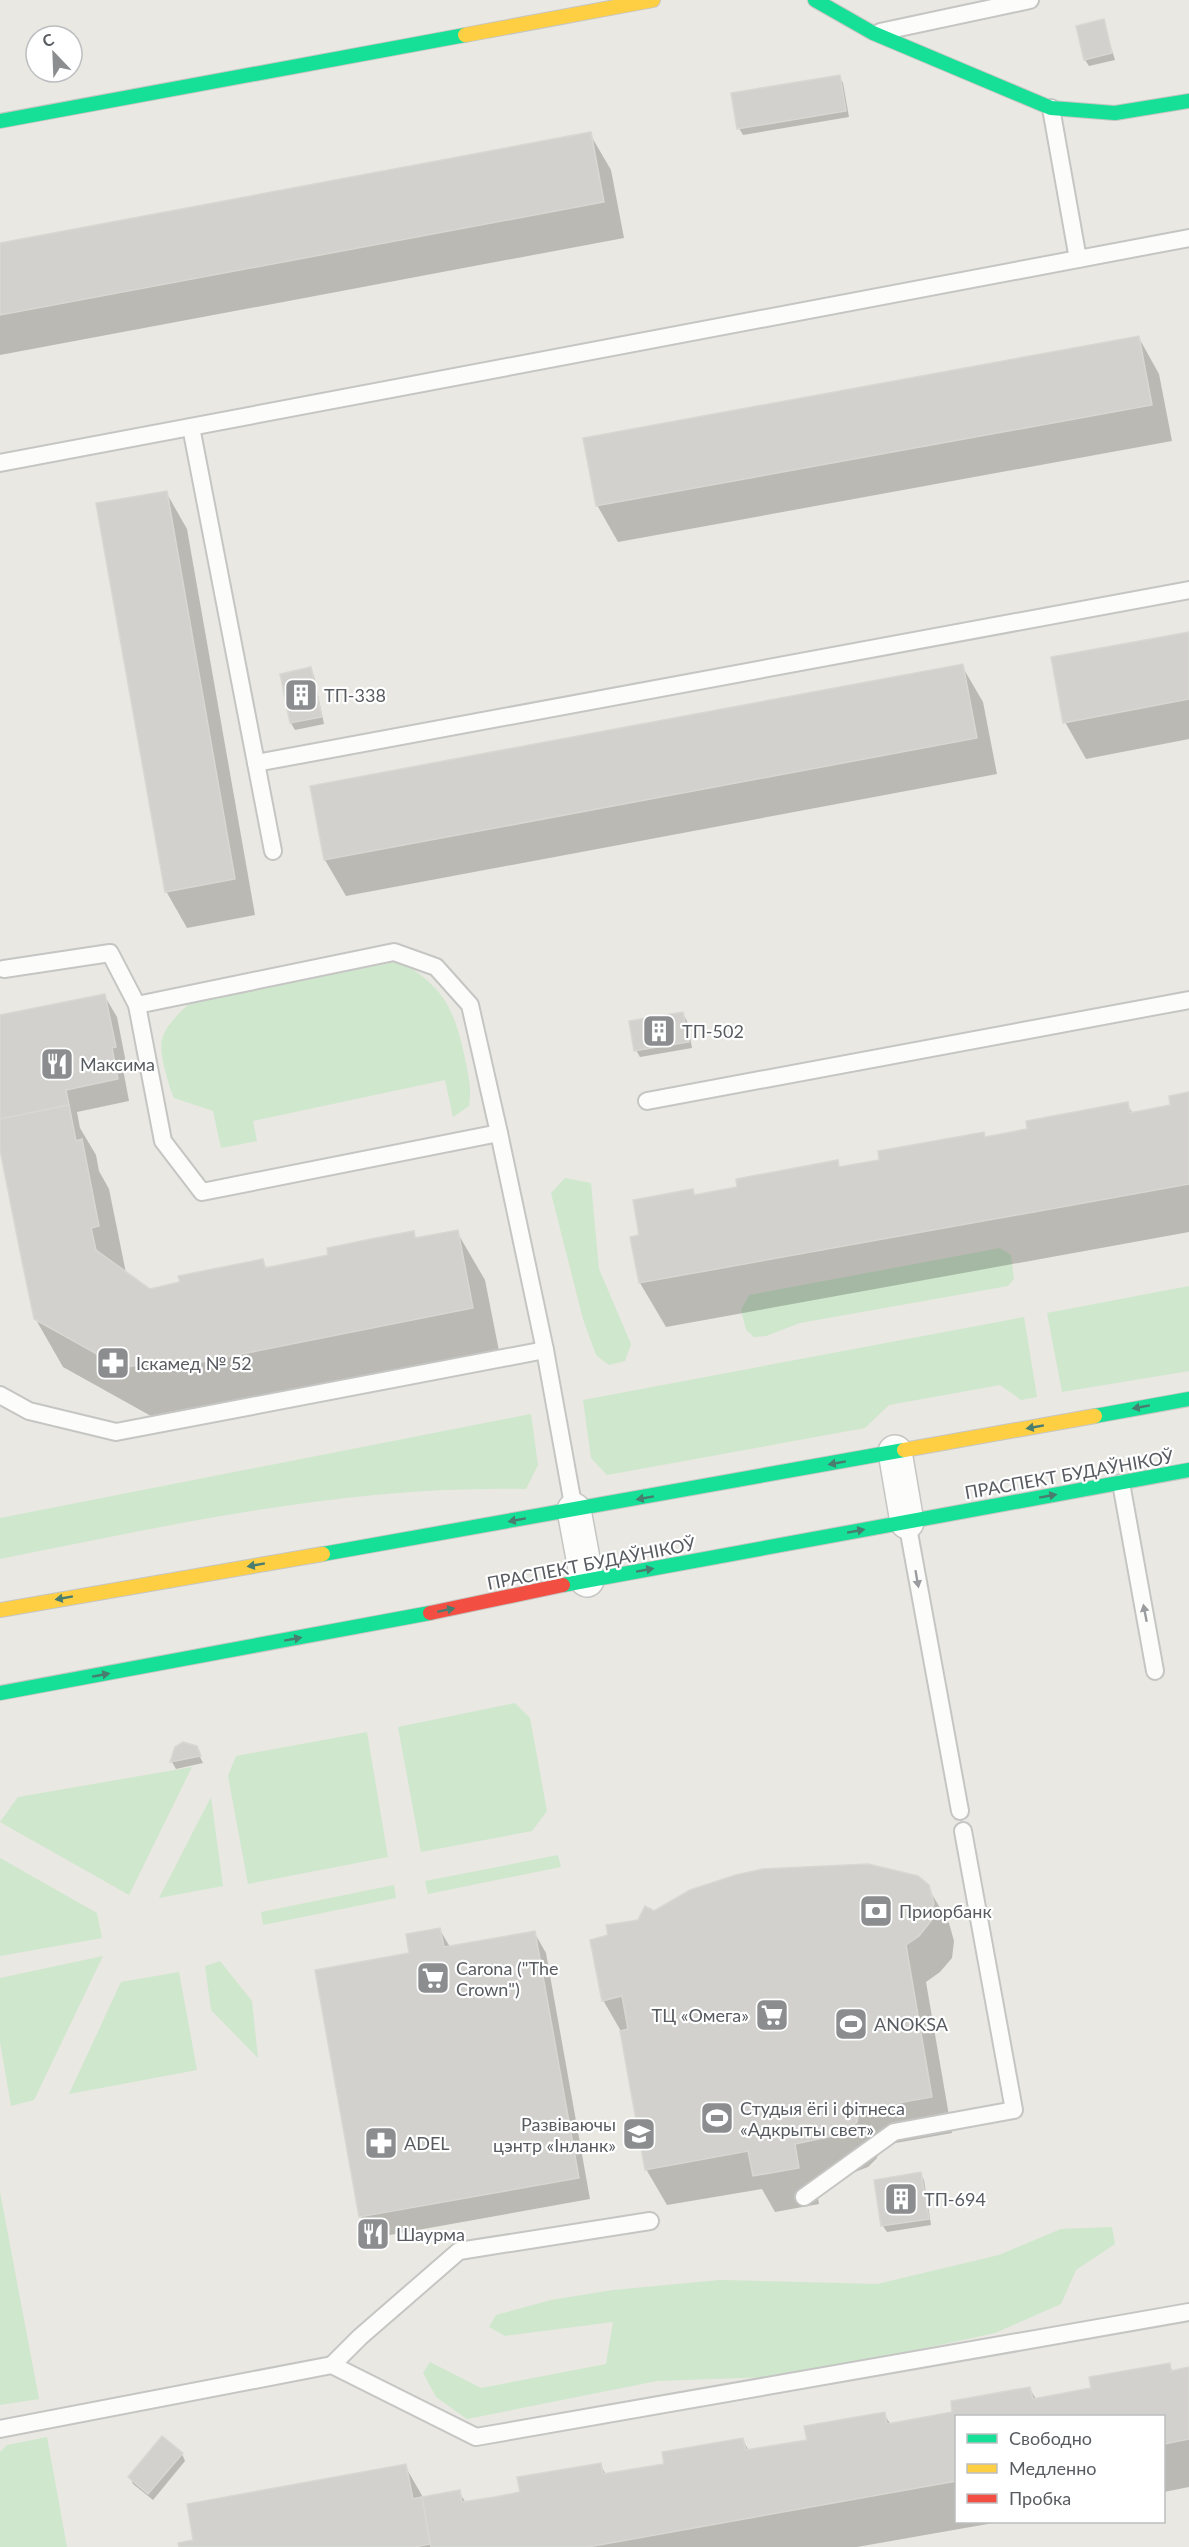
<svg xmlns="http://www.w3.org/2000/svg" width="1189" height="2547" font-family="Lato,sans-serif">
<rect width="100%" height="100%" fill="#e9e8e2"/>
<g fill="#cfe7cd">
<path d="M400 961C443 988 453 1005 464 1054 468 1073 472 1087 469 1106L453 1117 445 1080 253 1121 257 1141 221 1148 213 1111 174 1098C169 1086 158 1051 162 1039 166 1025 180 1012 191 1002Z"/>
<path d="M565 1178 591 1183 599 1269 631 1344 625 1361 609 1365 596 1355 583 1319 551 1193Z"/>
<path d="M1000 1248 1011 1255 1014 1279 1008 1286 800 1323 766 1336 754 1337 746 1330 741 1310 749 1295Z"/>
<path d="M1189 1286V1371L1062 1392 1047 1313Z"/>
<path d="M1024 1317 1037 1397 1021 1400 1000 1385 889 1405 865 1428 607 1475 591 1458 583 1400Z"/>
<path d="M531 1414 538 1465 526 1489C348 1485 174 1524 0 1559V1518Z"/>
<path d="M515 1703 530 1718 547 1811 532 1831 421 1852 398 1727Z"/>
<path d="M367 1732 388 1857 248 1884 228 1776 236 1756Z"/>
<path d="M192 1767 129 1895 0 1822 18 1797Z"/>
<path d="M211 1797 223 1886 159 1898Z"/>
<path d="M558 1855 561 1867 428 1894 425 1881Z"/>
<path d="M0 1858 97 1913 102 1938 0 1956Z"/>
<path d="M394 1885 396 1898 263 1925 261 1912Z"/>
<path d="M103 1956 34 2100 11 2106 0 2042V1978Z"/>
<path d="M220 1961 252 2001 258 2058 211 2010 205 1966Z"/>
<path d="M179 1972 197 2070 69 2094 121 1982Z"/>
<path d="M0 2192 39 2399 0 2405Z"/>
<path d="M1112 2227 1115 2244 1076 2270 1061 2304 995 2333 797 2376 657 2381 467 2419 436 2397 423 2373 430 2362 481 2388 606 2364 613 2322 505 2336 489 2327 496 2315 551 2300 613 2290 720 2280 877 2284 999 2255 1061 2229Z"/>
<path d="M47 2437 67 2547H0V2452L7 2445Z"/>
</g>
<g fill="#0003">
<path d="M1103 21 1115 60 1089 66 1085 60Z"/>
<path d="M839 76 843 83 849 117 743 135 739 128Z"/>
<path d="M590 134 611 170 624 238 0 355V244Z"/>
<path d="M1139 338 1159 374 1172 441 618 542 597 505Z"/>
<path d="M166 492 187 529 255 915 187 928 166 891Z"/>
<path d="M1189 633V739L1086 759 1065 722Z"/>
<path d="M962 666 983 702 997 774 346 896 325 860 312 788Z"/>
<path d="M311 669 314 676 324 724 295 730 291 723 281 675Z"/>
<path d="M104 995 117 1017 127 1068 123 1069 129 1101 77 1112 80 1128 96 1155 99 1171 109 1189 126 1273 149 1290 262 1260 267 1269 330 1256 413 1233 417 1239 457 1232 485 1280 500 1356 195 1417 190 1408 151 1416 63 1367 35 1318 0 1144V1016Z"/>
<path d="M683 1014 687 1021 692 1048 640 1057 636 1050Z"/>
<path d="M1189 1094V1232L666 1327 640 1283 632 1238 641 1237 692 1191 695 1196 739 1188 837 1162 840 1168 881 1161 983 1134 986 1138 1029 1130 1127 1104 1133 1114 1172 1107Z"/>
<path d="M176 1748 198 1753 203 1763 176 1769 172 1762Z"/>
<path d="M927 1886 949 1923 954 1941 952 1958 940 1972 926 1982 952 2133 879 2146 877 2158 868 2167 855 2172 815 2181 819 2204 775 2212 762 2189 667 2205 646 2169 622 2033 603 2000 610 1936 654 1912Z"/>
<path d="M440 1930 450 1947 534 1932 546 1953 590 2199 373 2238 361 2217 316 1971 411 1954Z"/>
<path d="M920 2174 924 2180 931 2225 887 2232 883 2226Z"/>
<path d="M1169 2364 1173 2372 1189 2369V2487L1164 2492V2416H956V2522H999L857 2547H180L405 2466 424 2499 459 2492 466 2503 521 2493 600 2464 606 2475 666 2465 743 2440 749 2451 808 2441 884 2414 891 2425 954 2413 1030 2389 1036 2399 1093 2389Z"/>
<path d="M182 2454 185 2461 153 2500 133 2484 130 2477Z"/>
</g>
<g fill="#d2d1cd" stroke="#d8d7d2" stroke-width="1.5">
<path d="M1104 19 1112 53 1084 60 1076 26Z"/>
<path d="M840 75 846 111 737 129 731 93Z"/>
<path d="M591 132 604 202 0 315V243Z"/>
<path d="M1139 336 1152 405 596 506 583 438Z"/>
<path d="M167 491 235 879 165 892 96 503Z"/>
<path d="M1189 632V699L1063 723 1051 657Z"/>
<path d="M963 664 977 738 324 860 310 786Z"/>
<path d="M311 667 322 717 290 723 280 674Z"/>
<path d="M105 994 116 1047 112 1048 118 1079 66 1090 69 1105 0 1119V1015Z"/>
<path d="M683 1012 689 1042 634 1051 629 1021Z"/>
<path d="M1189 1092V1184L639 1283 630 1237 639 1235 633 1200 693 1189 694 1195 737 1187 736 1179 838 1160 839 1167 879 1160 878 1151 984 1132 985 1137 1027 1129 1026 1121 1128 1102 1130 1113 1170 1105 1169 1096Z"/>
<path d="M69 1105 76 1141 82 1139 99 1226 91 1228 96 1250 150 1289 180 1282 178 1276 263 1259 265 1268 328 1255 327 1248 371 1239 414 1231 415 1238 458 1230 473 1308 166 1369 164 1360 122 1368 34 1319 22 1261 0 1150V1119Z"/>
<path d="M183 1742 197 1746 201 1756 170 1762 175 1747Z"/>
<path d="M868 1864 918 1876 929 1885 934 1903 931 1921 919 1936 906 1945 932 2097 859 2110 857 2122 847 2131 833 2136 795 2144 799 2168 753 2176 748 2151 645 2170 620 2031 628 2029 622 1996 602 2001 590 1940 608 1935 606 1925 638 1920 645 1906 654 1911 690 1890 736 1875 763 1869Z"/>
<path d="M440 1928 444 1947 535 1931 579 2178 359 2217 315 1970 409 1953 406 1934Z"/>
<path d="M921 2172 929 2219 881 2226 874 2180Z"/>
<path d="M1170 2363 1171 2371 1189 2367V2439L1164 2444V2416H956V2481L588 2547H431L422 2497 460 2490 462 2502 495 2497 520 2492 517 2477 601 2463 603 2474 633 2469 664 2464 662 2452 743 2438 746 2450 807 2440 804 2426 885 2412 887 2424 952 2412 951 2401 1030 2387 1033 2399 1091 2388 1089 2377Z"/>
<path d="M162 2436 183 2453 148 2494 128 2477Z"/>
<path d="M406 2464 413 2499 422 2497 430 2544 415 2547H179L178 2543 193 2540 187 2504Z"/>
</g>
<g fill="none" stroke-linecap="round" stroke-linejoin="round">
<defs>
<g id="lane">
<path d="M880 32 1030 0"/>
<path d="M1051 108 1078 259"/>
<path d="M191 427 256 763 1189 590"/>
<path d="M0 463 1189 238"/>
<path d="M256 763 273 851"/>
<path d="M394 952 436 967 470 1005 499 1133 202 1192 163 1141 137 1005Z"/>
<path d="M4 969 110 953 137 1005"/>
<path d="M647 1101 1189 1000"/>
<path d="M499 1133 545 1350 574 1510"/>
<path d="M0 1395 29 1411 116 1432 545 1350"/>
<path d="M1121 1483 1155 1671"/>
<path d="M907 1522 960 1811"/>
<path d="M804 2197 894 2132 1014 2110 963 1831"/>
<path d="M332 2365 360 2337 459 2251 650 2221"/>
<path d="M0 2429 332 2365 476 2437 1189 2312"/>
</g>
<g id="street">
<path d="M895 1452 907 1522"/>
<path d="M574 1510 587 1580"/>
</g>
<g id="fast">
<path d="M815 0 873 33 1051 108 1115 113 1189 101"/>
<path d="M0 121 465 35"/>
<path d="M1095 1416 1189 1399"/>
<path d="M323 1554 904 1450"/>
<path d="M563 1585 1189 1470"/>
<path d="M0 1693 430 1613"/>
</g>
<g id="slow">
<path d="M465 35 653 0"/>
<path d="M904 1450 1095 1416"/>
<path d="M0 1610 323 1554"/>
</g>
<path id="jam" d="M430 1613 563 1585"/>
</defs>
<use href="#lane" stroke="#c5c6c4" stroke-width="20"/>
<use href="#street" stroke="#c5c6c4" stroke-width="36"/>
<use href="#fast" stroke="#c5c6c4" stroke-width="16"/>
<use href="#slow" stroke="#c5c6c4" stroke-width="16"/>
<use href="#jam" stroke="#c5c6c4" stroke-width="16"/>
<use href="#lane" stroke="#fcfcfb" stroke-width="16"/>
<use href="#street" stroke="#fcfcfb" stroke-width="33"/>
<use href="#fast" stroke="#16e098" stroke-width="14"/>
<use href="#slow" stroke="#ffcf43" stroke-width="14"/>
<use href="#jam" stroke="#f24e42" stroke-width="14"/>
</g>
<defs><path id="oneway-solid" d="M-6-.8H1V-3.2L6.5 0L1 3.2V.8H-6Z" transform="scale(1.5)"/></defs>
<g fill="#487d6f">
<use href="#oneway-solid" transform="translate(1141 1407) rotate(170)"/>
<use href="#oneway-solid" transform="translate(1035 1427) rotate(170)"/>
<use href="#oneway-solid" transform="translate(837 1463) rotate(170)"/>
<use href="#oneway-solid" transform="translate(1048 1496) rotate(-10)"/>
<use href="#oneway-solid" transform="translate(645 1498) rotate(170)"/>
<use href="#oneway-solid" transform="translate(517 1520) rotate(170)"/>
<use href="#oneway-solid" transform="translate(856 1531) rotate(-10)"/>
<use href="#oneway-solid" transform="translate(256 1565) rotate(170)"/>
<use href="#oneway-solid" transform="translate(645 1570) rotate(-10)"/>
<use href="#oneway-solid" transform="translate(64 1598) rotate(170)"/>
<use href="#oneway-solid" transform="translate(446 1610) rotate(-12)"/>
<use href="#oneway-solid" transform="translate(293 1639) rotate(-10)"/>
<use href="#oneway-solid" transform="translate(101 1675) rotate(-10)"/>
</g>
<g fill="#9a9c9f">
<use href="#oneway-solid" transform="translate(917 1579) rotate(80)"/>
<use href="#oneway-solid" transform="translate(1145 1613) rotate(-101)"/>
</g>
<defs>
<symbol id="building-square" viewBox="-11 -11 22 22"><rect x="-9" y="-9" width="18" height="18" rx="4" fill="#8b8d8e" stroke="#fff"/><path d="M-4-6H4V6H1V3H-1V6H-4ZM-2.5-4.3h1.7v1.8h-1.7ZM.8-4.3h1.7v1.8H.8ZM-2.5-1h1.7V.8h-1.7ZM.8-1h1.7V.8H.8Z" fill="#fff"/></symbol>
<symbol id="restaurant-square" viewBox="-11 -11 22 22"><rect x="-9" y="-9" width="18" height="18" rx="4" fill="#8b8d8e" stroke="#fff"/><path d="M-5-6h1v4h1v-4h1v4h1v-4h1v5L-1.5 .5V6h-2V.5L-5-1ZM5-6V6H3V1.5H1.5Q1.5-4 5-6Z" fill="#fff"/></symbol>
<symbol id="pharmacy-square" viewBox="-11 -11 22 22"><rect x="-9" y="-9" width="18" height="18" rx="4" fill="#8b8d8e" stroke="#fff"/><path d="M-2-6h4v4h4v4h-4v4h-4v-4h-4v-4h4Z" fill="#fff"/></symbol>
<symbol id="bank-square" viewBox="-11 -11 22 22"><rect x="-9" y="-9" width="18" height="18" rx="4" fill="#8b8d8e" stroke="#fff"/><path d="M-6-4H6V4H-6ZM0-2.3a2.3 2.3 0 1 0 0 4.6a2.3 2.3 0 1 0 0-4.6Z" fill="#fff"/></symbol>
<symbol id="supermarket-square" viewBox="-11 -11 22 22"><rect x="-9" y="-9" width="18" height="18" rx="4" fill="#8b8d8e" stroke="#fff"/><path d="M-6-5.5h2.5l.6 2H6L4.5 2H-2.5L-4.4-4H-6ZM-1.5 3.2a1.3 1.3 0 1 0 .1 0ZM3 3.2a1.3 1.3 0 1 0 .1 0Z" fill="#fff"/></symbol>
<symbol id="stadium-square" viewBox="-11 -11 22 22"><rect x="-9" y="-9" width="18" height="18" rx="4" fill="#8b8d8e" stroke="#fff"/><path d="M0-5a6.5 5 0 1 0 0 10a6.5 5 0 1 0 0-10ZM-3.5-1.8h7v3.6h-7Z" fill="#fff"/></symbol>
<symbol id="school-square" viewBox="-11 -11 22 22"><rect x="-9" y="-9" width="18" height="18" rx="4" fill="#8b8d8e" stroke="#fff"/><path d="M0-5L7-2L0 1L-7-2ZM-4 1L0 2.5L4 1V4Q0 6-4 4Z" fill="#fff"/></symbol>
</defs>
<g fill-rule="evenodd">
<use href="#building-square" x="282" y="676" width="38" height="38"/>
<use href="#building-square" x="640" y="1012" width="38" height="38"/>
<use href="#restaurant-square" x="38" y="1045" width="38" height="38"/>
<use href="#pharmacy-square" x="94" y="1344" width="38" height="38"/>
<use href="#bank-square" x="857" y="1892" width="38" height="38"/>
<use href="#supermarket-square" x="414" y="1959" width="38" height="38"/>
<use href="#supermarket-square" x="753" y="1996" width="38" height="38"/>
<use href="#stadium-square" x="832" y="2005" width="38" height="38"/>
<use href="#stadium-square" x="698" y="2099" width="38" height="38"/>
<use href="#school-square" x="620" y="2115" width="38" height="38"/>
<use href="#pharmacy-square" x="362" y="2124" width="38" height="38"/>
<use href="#building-square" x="882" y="2180" width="38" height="38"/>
<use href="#restaurant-square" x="354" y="2215" width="38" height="38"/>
</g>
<g text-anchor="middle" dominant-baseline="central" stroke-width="4.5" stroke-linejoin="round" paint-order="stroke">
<g font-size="18" fill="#585c61" stroke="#fff" text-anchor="start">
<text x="324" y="695">ТП-338</text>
<text x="682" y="1031">ТП-502</text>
<text x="80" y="1064">Максима</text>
<text x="136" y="1363">Іскамед № 52</text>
<text x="899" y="1911">Приорбанк</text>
<text x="456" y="1968">Carona ("The<tspan x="456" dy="21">Crown")</tspan></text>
<text x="749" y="2015" text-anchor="end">ТЦ «Омега»</text>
<text x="874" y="2024">ANOKSA</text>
<text x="740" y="2108">Студыя ёгі і фітнеса<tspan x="740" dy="21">«Адкрыты свет»</tspan></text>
<text x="616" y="2124" text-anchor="end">Развіваючы<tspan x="616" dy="21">цэнтр «Інланк»</tspan></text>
<text x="404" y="2143">ADEL</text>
<text x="924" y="2199">ТП-694</text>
<text x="396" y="2234">Шаурма</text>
</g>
<g font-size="18" fill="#585c61" stroke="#fff">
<text transform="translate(1069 1474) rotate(-10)">ПРАСПЕКТ БУДАЎНІКОЎ</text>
<text transform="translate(591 1563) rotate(-11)">ПРАСПЕКТ БУДАЎНІКОЎ</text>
</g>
</g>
<rect x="955" y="2415" width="210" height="108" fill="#ffffff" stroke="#bcbec0" stroke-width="1.5"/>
<rect x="967" y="2434" width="30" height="9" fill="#16e098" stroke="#bcbec0" stroke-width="1.5"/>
<text x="1009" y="2445" font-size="18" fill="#585c61">Свободно</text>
<rect x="967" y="2464" width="30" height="9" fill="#ffcf43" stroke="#bcbec0" stroke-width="1.5"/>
<text x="1009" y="2475" font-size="18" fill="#585c61">Медленно</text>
<rect x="967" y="2494" width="30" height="9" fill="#f24e42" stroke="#bcbec0" stroke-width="1.5"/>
<text x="1009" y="2505" font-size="18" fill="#585c61">Пробка</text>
<g transform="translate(54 54) rotate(337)"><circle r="28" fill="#ffffff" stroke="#bcbec0" stroke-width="1.5"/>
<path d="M0-4.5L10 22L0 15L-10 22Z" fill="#8b8d8e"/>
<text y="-9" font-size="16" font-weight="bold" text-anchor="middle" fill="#585c61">С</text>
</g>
</svg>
